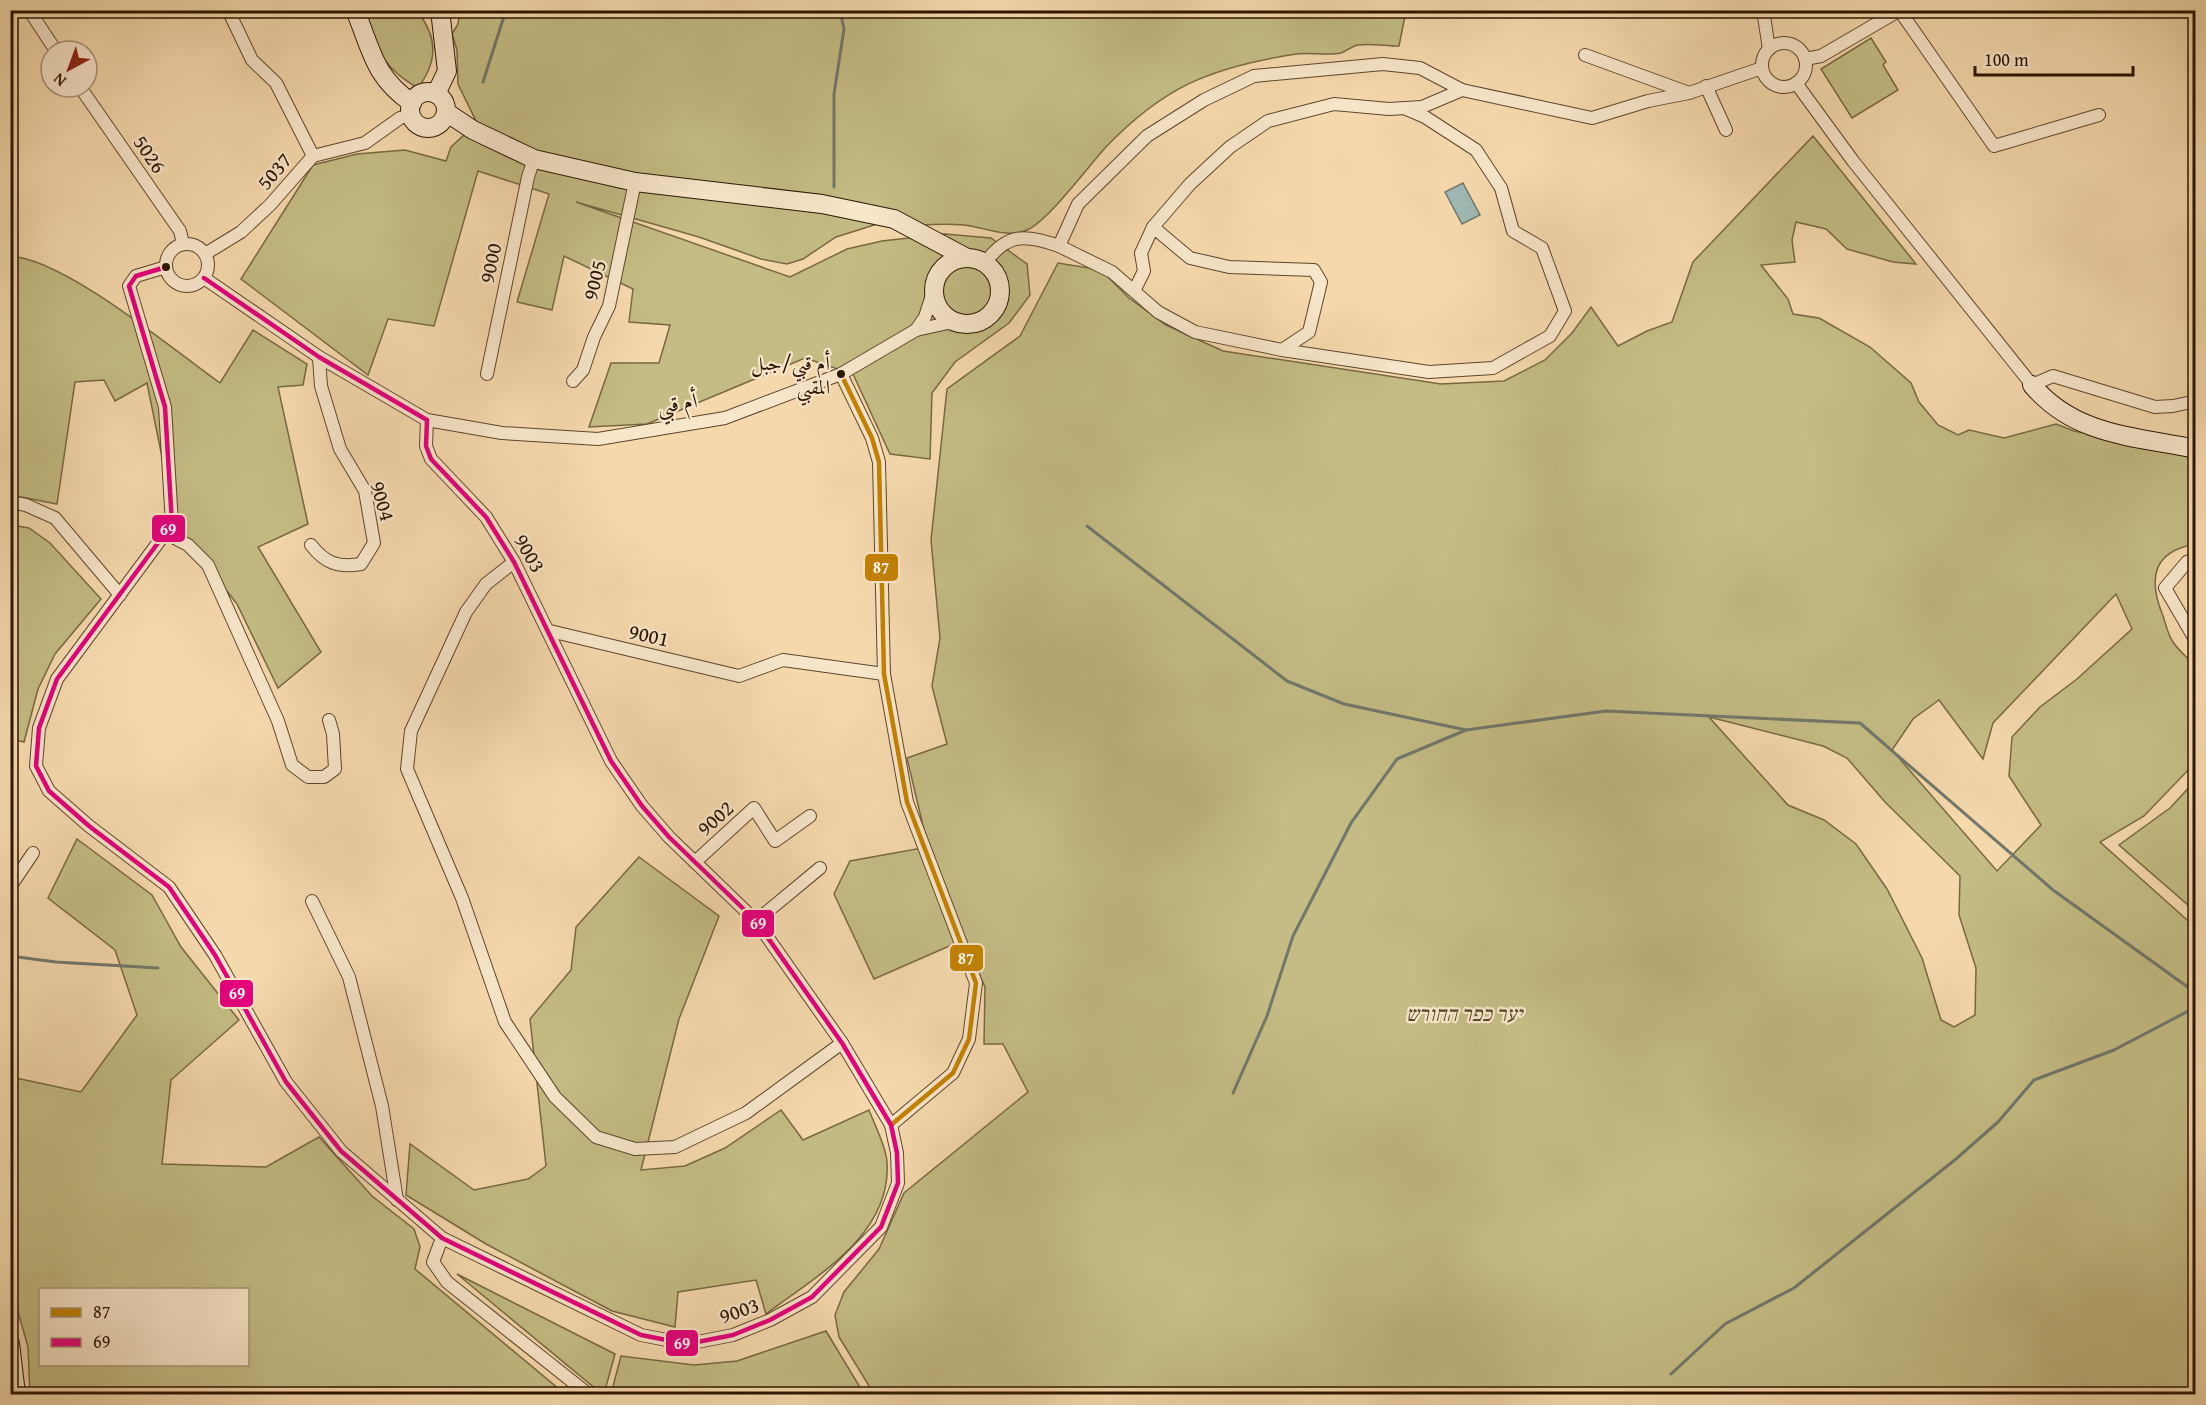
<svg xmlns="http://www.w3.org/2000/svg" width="2206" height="1405" font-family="'Gentium Book Plus',Amiri,'Frank Ruhl Libre',serif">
<rect width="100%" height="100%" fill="#f5d9ad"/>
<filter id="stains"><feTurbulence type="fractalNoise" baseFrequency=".00333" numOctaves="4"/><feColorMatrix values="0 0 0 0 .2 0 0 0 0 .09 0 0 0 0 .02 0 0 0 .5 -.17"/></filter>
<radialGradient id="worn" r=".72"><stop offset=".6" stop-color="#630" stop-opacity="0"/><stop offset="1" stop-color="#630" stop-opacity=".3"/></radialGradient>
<g fill="#c4bc84" stroke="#786842" stroke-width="1.5" fill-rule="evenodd">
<path d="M363 11H417C438 37 438 61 418 88 381 67 377 48 363 11Z"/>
<path d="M460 11H1406L1399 46C1386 46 1370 43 1358 45 1352 46 1347 51 1341 53 1327 56 1310 52 1296 54 1212 67 1164 86 1105 148 1088 167 1048 221 1027 230 1008 239 984 227 964 225 940 223 916 225 892 228L893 219 836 237 803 259 787 264 761 259 699 237 576 202 790 277 847 249 882 241 945 234 991 238 1027 264 1030 295 1009 323 955 362 932 393 930 459 890 454 853 374 805 358 647 424 589 427 611 363H659L670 325 629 322 633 289 564 256 552 310 517 302 549 194 478 171 434 326 388 319 368 375 241 279 313 165 357 154 405 150 446 161 451 147 477 123 458 84 457 50 452 34 458 24Z"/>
<path d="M1871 38 1886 62 1883 65 1898 90 1852 118 1821 69Z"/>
<path d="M1813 136 1916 264 1893 262 1847 249 1826 229 1796 222 1792 240 1795 262 1761 265 1788 299 1793 314 1819 318 1870 347 1911 383 1919 402 1938 425 1958 435 1969 430 2004 438 2056 424 2074 431 2195 455V544C2152 552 2148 579 2163 616 2166 625 2168 635 2173 642 2179 651 2188 658 2195 666V763L2144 816 2100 842 2195 927V1394H874L839 1337 835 1315 844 1292 879 1249 904 1193 1028 1092 1003 1044H984L985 987 963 940 874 979 834 894 850 861 928 847 907 758 947 744 932 686 940 638 931 540 947 389 1020 336 1058 263 1101 270 1129 298 1166 325 1223 351 1441 384 1504 381 1545 360 1572 333 1591 307 1618 346 1647 331 1672 322 1693 262ZM2116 594 2132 629 2077 679 2040 707 2012 737 2009 776 2041 825 1997 871 1892 750 1913 719 1939 700 1983 759 1993 723ZM1709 717 1823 746 1847 758 1885 802 1960 876 1959 915 1976 968 1975 1015 1954 1027 1941 1020 1922 958 1887 889 1856 844 1824 820 1788 805Z"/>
<path d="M10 256C65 259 172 349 220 383L253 330 307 364 303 385 278 387 308 524 258 547 321 652 278 688 237 604 176 526 147 383 115 401 104 380 75 382 57 504 11 495Z"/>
<path d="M11 525 29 528 50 543 101 599 55 654 38 689 24 742 11 739Z"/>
<path d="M2195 781V911L2119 845 2170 808Z"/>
<path d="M77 839 152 895 181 947 239 1020 171 1080 162 1164 266 1167 319 1137 372 1196 414 1229 420 1247 415 1269 565 1394H30L28 1347 11 1287V1077L81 1092 137 1015 115 950 48 898ZM40 1290H248V1364H40Z"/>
<path d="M639 857 719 916 679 1019 641 1170 685 1166 725 1148 781 1110 803 1140 869 1110C875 1126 886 1146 887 1162 892 1235 816 1276 766 1314L756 1280 678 1292 675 1327 612 1311 486 1244 406 1195 410 1144 474 1190 528 1179 546 1166 530 1019 571 970 576 927Z"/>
<path d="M457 1274 615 1354 604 1394H602Z"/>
<path d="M826 1331 864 1394H611L621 1356 694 1365 737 1361Z"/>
</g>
<path fill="#9fb8b3" stroke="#71776b" stroke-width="1.5" d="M1463 183 1480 215 1462 224 1445 192Z"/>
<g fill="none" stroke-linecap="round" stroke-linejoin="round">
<g stroke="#71776b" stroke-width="3">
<path d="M483 82 506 10"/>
<path d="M834 187V94L844 29 840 10"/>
<path d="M1087 526 1287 681 1344 704 1466 730"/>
<path d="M10 956 56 962 158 968"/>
<path d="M1233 1093 1267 1016 1293 936 1351 823 1397 759 1466 730 1606 711 1860 723 2053 890 2196 993"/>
<path d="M1671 1374 1725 1324 1794 1288 1956 1159 1998 1122 2034 1080 2114 1050 2196 1007"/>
</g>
<defs>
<g id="street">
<path d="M29 10 56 51"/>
<path d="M228 10 252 60 276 83 313 156"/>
<path d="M1763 10 1769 49"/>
<path d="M1900 11 1994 146 2099 115"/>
<circle cx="1784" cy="65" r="22"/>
<path d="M1585 55 1689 93 1762 68"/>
<path d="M1805 59 1821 56 1900 10"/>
<path d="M1796 83 1853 161 2032 385 2053 376 2155 407 2173 406 2196 401"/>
<path d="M1706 86 1726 130"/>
<path d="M80 87 180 231 183 244"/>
<path d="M1153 227 1190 184 1230 147 1268 121 1334 104 1389 109 1422 107 1462 90"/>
<circle cx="187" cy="265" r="21"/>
<path d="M1059 246 1112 272 1158 312 1195 332 1282 350 1309 332 1321 282 1314 270 1229 267 1190 258 1153 227 1141 253 1144 271 1134 291"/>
<path d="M205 254 241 232 270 205 313 156 365 143 400 118 411 115"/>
<path d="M985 263C1007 233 1025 234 1059 246L1078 204 1147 136 1204 100 1254 76 1383 64 1420 68 1462 90 1592 118 1648 101 1689 93"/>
<path d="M166 267 136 276 129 286 165 407 172 524 57 679 39 728 36 766 49 791 89 826 169 887 215 955 286 1082 341 1151 442 1238 641 1335 687 1344 733 1335 770 1320 812 1297 881 1227 898 1183 897 1153 891 1125 842 1043 756 921 669 837 642 806 611 761 514 562 486 517 431 459 426 446 427 420 319 357 204 278"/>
<path d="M916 330 925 317 933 292"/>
<path d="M1282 350 1429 372 1493 368 1550 336 1565 311 1542 248 1513 231 1501 188 1476 150 1425 117 1404 108"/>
<path d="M487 374 528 177 534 159"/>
<path d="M841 374 872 438 879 462 884 674 907 802 976 983 969 1039 953 1073 891 1125"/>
<path d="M573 381 583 370 594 337 609 306 635 182"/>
<path d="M427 420 502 433 598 439 725 418 841 374 916 330 948 323 962 324"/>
<path d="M10 502 26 505 55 518 120 595"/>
<path d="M167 534 188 545 208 565 278 721 292 765 308 777H324L335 769 333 734 329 720"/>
<path d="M311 545C325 563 338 568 361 564L374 543 365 491 340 449 321 386 319 357"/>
<path d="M2196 558 2187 562 2165 588 2196 641"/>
<path d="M514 562 486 584 466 612 411 731 407 769 462 898 505 1022 555 1097 596 1137 635 1149 675 1147 746 1113 842 1043"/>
<path d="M550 631 739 676 783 660 884 674"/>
<path d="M695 862 754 808 775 841 810 816"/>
<path d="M10 887 33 853"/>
<path d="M312 901 349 977 382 1106 397 1200"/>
<path d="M756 921 820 868"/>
<path d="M442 1238 433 1262 447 1282 588 1394"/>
</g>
<g id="secondary">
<path d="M355 10C372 51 374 77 412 103"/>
<circle cx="428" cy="110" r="18"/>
<path d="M436 94 447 71 440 10"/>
<path d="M446 112 473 130 534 159 635 182 822 204 894 219 967 258"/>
<circle cx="967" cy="291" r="33"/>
<path d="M2032 385C2075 436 2134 436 2196 449"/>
<path d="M10 1343 16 1394"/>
</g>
</defs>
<use href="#street" stroke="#5e462b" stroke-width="14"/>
<use href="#secondary" stroke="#2c1500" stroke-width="20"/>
<use href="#street" stroke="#f8e6ca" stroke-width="12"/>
<use href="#secondary" stroke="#f8e6ca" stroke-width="18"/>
<defs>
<path id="bus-1" d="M841 374 872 438 879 462 884 674 907 802 976 983 969 1039 953 1073 891 1125"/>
<path id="bus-2" d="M166 267 136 276 129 286 165 407 172 524 57 679 39 728 36 766 49 791 89 826 169 887 215 955 286 1082 341 1151 442 1238 641 1335 687 1344 733 1335 770 1320 812 1297 881 1227 898 1183 897 1153 891 1125 842 1043 756 921 669 837 642 806 611 761 514 562 486 517 431 459 426 446 427 420 319 357 204 278"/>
</defs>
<use href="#bus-1" stroke="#f8e6ca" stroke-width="9"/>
<use href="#bus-2" stroke="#f8e6ca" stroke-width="9"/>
<use href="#bus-1" stroke="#c48200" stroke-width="4.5"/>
<use href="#bus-2" stroke="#e5007d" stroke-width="4.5"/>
</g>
<g fill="#2c1500" stroke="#f8e6ca" stroke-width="2">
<circle cx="166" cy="267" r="5"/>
<circle cx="841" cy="374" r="5"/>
</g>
<g text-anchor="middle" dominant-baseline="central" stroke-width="4.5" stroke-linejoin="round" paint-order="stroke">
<g font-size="20" fill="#2c1500" stroke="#f8e6ca" text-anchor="end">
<text x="830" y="362">أم قبي/جبل<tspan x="830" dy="24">المقبي</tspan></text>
</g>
<g font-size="21" fill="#2c1500" stroke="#f8e6ca">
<text transform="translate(150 154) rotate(56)">5026</text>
<text transform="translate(274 171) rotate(-49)">5037</text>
<text transform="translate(490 263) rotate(-78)">9000</text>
<text transform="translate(594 280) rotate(-76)">9005</text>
<text transform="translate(677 403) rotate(-10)">أم قبي</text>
<text transform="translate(383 501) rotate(74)">9004</text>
<text transform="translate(530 553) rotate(60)">9003</text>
<text transform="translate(649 635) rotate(13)">9001</text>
<text transform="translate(715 818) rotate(-42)">9002</text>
<text transform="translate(739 1310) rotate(-19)">9003</text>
</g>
<g font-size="21" font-style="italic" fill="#5a4728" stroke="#f8e6ca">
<text x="1464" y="1013">יער כפר החורש</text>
</g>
</g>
<g stroke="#f8e6ca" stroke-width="2">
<rect x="151" y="514" width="35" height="29" rx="6" fill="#e5007d"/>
<rect x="864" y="553" width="35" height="29" rx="6" fill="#c48200"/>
<rect x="741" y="909" width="34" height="29" rx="6" fill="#e5007d"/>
<rect x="949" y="944" width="35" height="28" rx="6" fill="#c48200"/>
<rect x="219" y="979" width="35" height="29" rx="6" fill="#e5007d"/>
<rect x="665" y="1329" width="34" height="28" rx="6" fill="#e5007d"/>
</g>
<g font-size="16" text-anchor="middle" font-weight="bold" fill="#fff">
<text x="168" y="535">69</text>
<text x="881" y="573">87</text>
<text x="758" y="929">69</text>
<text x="966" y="964">87</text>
<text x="237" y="999">69</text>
<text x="682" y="1349">69</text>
</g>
<rect width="2206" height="1405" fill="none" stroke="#f5d9ad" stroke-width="36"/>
<rect x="12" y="12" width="2182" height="1381" fill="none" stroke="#2c1500" stroke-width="3"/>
<rect x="18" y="18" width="2170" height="1369" fill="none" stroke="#2c1500" stroke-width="1.5"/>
<rect x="39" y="1288" width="210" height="78" fill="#f8e6ca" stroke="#a69279" stroke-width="1.5"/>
<rect x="51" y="1308" width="30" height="9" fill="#c48200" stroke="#a69279" stroke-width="1.5"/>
<text x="93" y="1318" font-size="18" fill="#2c1500">87</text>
<rect x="51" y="1338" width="30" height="9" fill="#e5007d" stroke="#a69279" stroke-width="1.5"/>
<text x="93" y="1348" font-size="18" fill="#2c1500">69</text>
<g transform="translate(69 69) rotate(221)"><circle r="28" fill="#f8e6ca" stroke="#a69279" stroke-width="1.5"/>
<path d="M0-4.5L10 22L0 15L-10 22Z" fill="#8f2418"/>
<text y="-9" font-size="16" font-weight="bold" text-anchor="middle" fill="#2c1500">N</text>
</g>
<path d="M1975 66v9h158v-9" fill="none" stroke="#2c1500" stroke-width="3"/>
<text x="1984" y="66" font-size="18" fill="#2c1500" stroke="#f8e6ca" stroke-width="4.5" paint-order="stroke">100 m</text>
<rect width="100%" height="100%" filter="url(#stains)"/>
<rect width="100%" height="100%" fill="url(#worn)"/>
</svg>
